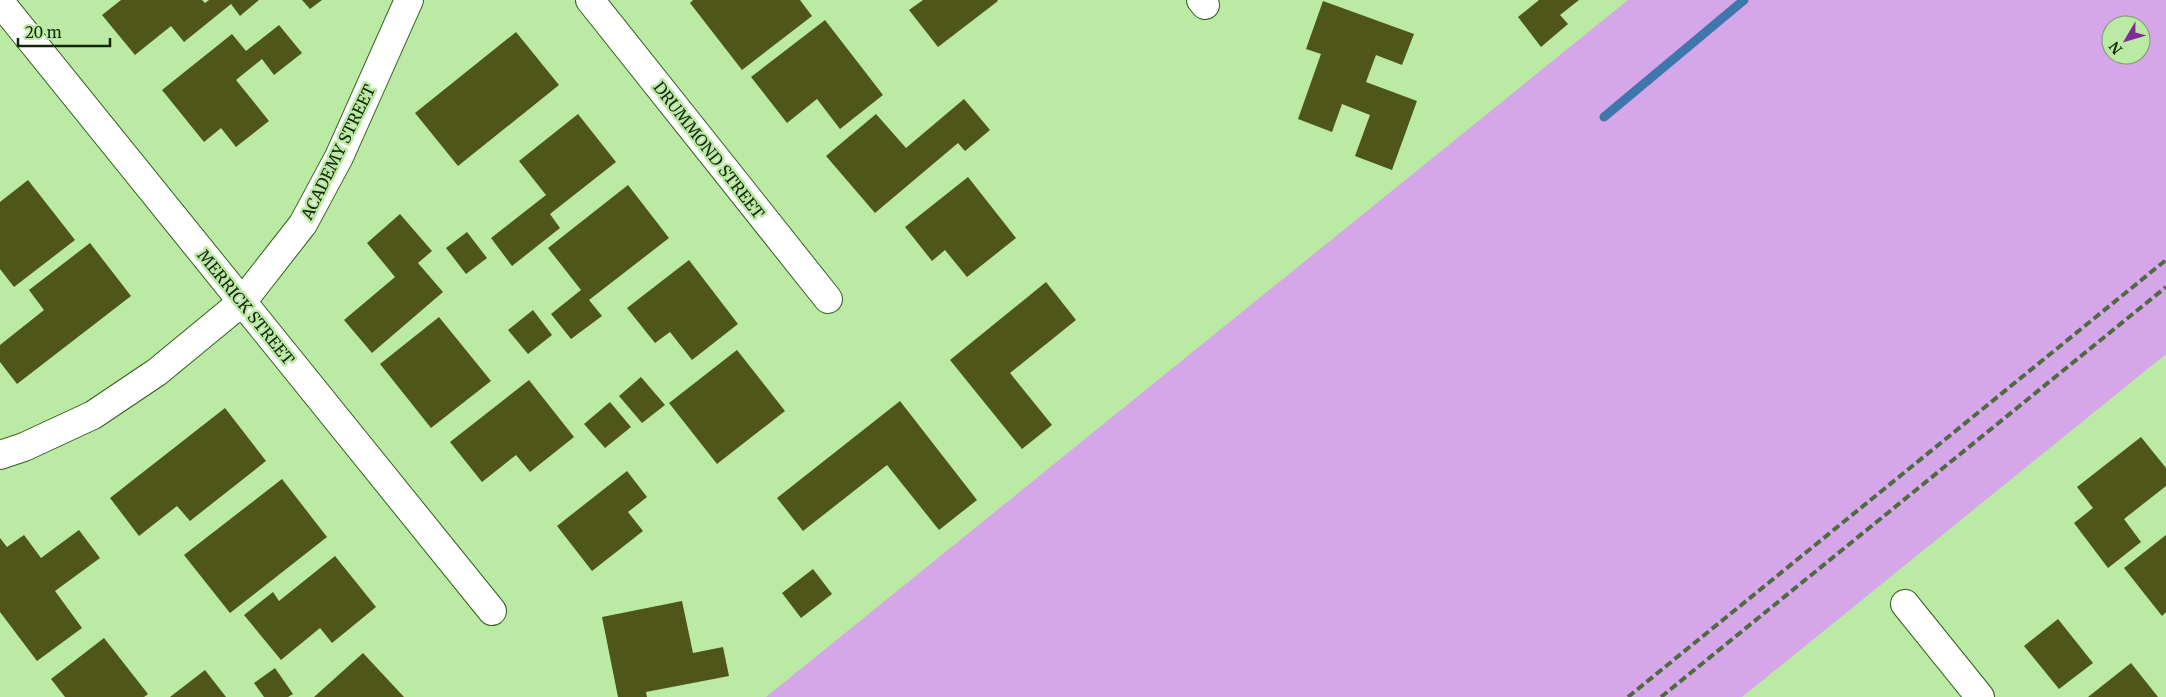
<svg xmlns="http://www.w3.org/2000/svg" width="2166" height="697" font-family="Merriweather,serif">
<rect width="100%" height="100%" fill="#bbeaa5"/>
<path fill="#d5a6e8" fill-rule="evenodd" d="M1628 0H2166V354L1742 697H766ZM2111 25H2141V55H2111Z"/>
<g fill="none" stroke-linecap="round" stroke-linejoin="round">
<path stroke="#3f76ae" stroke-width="9" d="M1604 117 1744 0"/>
</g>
<g fill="#4f561a">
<path d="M121 0H202L205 3 209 0H259L240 16 231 4 184 42 171 26 135 55 102 15Z"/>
<path d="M302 0H322L310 9Z"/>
<path d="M693 0H800L812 16 742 70 690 3Z"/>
<path d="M923 0H997L998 1 938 47 909 10Z"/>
<path d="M1539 0H1579L1560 15 1568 24 1541 47 1518 17Z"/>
<path d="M1323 1 1414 34 1402 65 1376 55 1366 82 1417 101 1392 170 1355 156 1370 115 1342 104 1332 132 1298 119 1321 54 1306 49Z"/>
<path d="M825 20 883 95 840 129 817 99 787 123 751 77Z"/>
<path d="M279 25 302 53 274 75 262 59 236 80 269 121 236 147 221 128 204 142 162 90 232 34 246 51Z"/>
<path d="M516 32 559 85 458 166 415 113Z"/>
<path d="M964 99 990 130 965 151 958 143 875 213 826 156 876 114 906 148Z"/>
<path d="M578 114 616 162 550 214 560 228 512 266 491 238 546 195 519 161Z"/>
<path d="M968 177 1016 238 967 277 945 250 932 261 905 227Z"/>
<path d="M28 180 75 240 14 287 0 269V202Z"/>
<path d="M628 185 669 238 589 300 602 316 571 339 551 314 581 290 548 248Z"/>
<path d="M400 214 432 251 418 263 443 292 372 353 344 320 395 277 367 243Z"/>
<path d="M467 232 487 258 466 274 446 248Z"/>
<path d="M90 243 131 296 17 384 0 362V345L44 310 29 290Z"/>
<path d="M689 260 738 324 692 360 670 332 655 343 627 308Z"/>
<path d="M1046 282 1076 320 1010 373 1052 425 1022 449 950 360Z"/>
<path d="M533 310 552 335 528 354 508 330Z"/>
<path d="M439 317 491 381 431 428 380 364Z"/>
<path d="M737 350 785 411 717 464 669 403Z"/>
<path d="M641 377 665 405 642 423 619 396Z"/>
<path d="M529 380 574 437 530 472 516 455 482 482 450 442Z"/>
<path d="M900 401 977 500 939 530 887 465 803 531 777 498Z"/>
<path d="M610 402 631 427 605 448 584 424Z"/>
<path d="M225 408 266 461 190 521 177 506 139 536 110 498Z"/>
<path d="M2141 437 2166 468V486L2124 519 2141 542 2108 568 2074 523 2093 508 2077 487Z"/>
<path d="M627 471 647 497 628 512 643 531 592 571 557 526Z"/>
<path d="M282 479 327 537 230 613 184 555Z"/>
<path d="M79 530 100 558 55 591 82 628 37 661 0 612V538L7 547 24 535 41 558Z"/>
<path d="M2166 535V612L2162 616 2124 568Z"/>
<path d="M335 556 376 607 332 643 320 628 281 660 244 615 273 592 279 601Z"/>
<path d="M813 569 832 594 801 618 782 593Z"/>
<path d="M682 601 693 653 723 647 729 676 646 692 647 697H618L602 617Z"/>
<path d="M2058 619 2093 663 2059 689 2024 646Z"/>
<path d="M104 638 148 694 144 697H65L51 679Z"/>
<path d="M363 653 404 697H314Z"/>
<path d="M2131 663 2158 697H2088Z"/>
<path d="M275 668 293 694 288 697H264L254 683Z"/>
<path d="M205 670 226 697H170Z"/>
</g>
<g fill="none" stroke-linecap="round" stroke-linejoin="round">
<defs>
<g id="minor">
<path d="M590 0 828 299"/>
<path d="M1201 0 1205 5"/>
<path d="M0 2 492 611"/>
<path d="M0 455 24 447 93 415 157 372 242 302 303 224 339 157 409 0"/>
<path d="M1905 604 1980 697"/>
</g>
</defs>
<use href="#minor" stroke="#355e1e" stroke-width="30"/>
<use href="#minor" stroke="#fff" stroke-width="28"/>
<g stroke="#4e6a40" stroke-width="4" stroke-dasharray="8 4" stroke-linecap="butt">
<path d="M1628 697 2166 260"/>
<path d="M1661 697 2166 287"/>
</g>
</g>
<g text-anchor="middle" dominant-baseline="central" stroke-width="5" stroke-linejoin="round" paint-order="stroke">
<g font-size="16" fill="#14250a" stroke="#bbeaa5">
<text transform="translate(709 150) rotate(52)">DRUMMOND STREET</text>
<text transform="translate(338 152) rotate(-64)">ACADEMY STREET</text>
<text transform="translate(246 307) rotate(51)">MERRICK STREET</text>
</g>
</g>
<g transform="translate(2126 40) rotate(232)"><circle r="24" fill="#bbeaa5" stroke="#789b67"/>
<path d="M0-4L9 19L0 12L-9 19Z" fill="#802d9c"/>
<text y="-8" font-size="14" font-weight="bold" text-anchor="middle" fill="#14250a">N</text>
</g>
<path d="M18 38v8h92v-8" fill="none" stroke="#14250a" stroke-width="2.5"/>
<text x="25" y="38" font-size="15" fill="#14250a" stroke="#bbeaa5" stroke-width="4" paint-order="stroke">20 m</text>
</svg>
